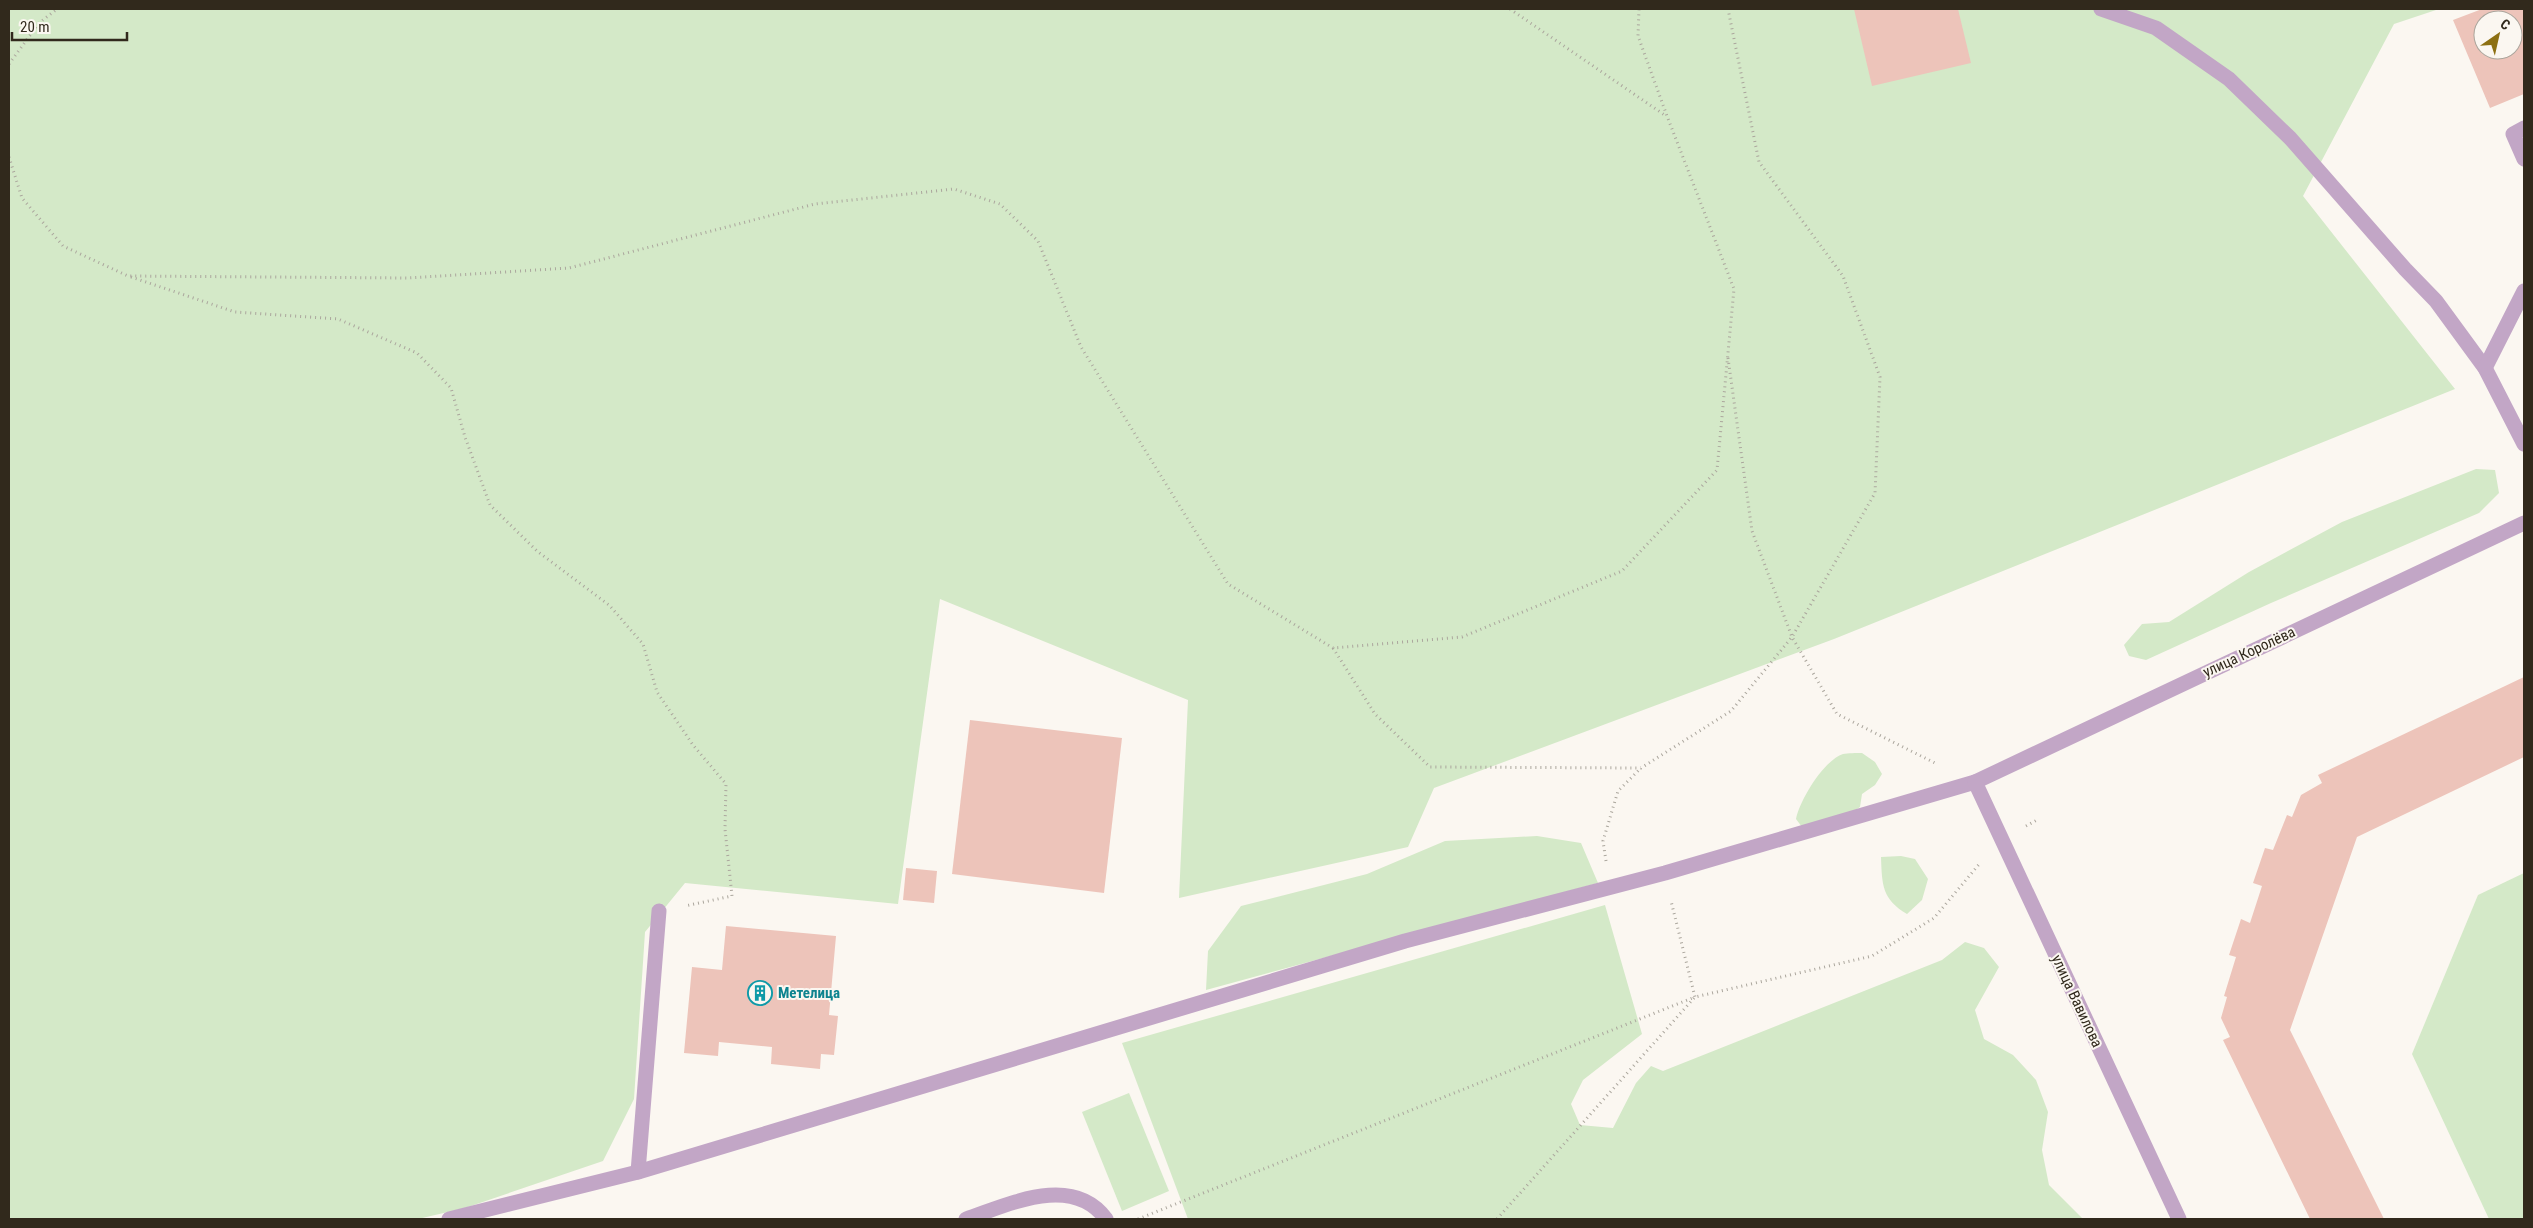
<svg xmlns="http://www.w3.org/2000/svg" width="2533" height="1228" font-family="'Roboto Condensed',sans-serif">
<rect width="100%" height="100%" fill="#fbf7f1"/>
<g fill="#d4e9c8">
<path d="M9 9H2439L2394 24 2303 196 2455 389 1834 639 1434 788 1408 847 1179 898 1188 700 940 599 898 904 685 883 645 932 634 1099 603 1161 465 1208 418 1219H9Z"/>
<path d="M2476 469 2495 470 2499 493 2479 513 2271 603 2146 660 2129 656 2124 645 2142 624 2169 622 2249 572 2342 522Z"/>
<path d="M1862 753 1875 762 1882 774 1875 785 1862 794 1860 807 1851 813 1802 827 1796 819C1800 800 1823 761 1843 754 1848 753 1856 753 1862 753Z"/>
<path d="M1537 836 1581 843 1598 883 1206 990 1208 951 1241 906 1367 874 1445 841Z"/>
<path d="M1901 856 1915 859 1928 879 1922 900 1907 914C1882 899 1882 885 1881 857Z"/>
<path d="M2524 873V1219H2489L2412 1054 2478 895Z"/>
<path d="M1605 905 1642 1034 1583 1080 1571 1104 1580 1125 1613 1128 1636 1083 1651 1066 1663 1071 1942 960 1965 942 1984 948 1999 967 1975 1010 1984 1039 2013 1055 2036 1080 2048 1112 2042 1150 2049 1185 2083 1219H1188L1122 1043Z"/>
<path d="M1129 1093 1169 1191 1122 1211 1082 1112Z"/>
</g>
<g fill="#edc4ba" fill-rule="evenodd">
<path d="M1854 9H1958L1971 63 1872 86Z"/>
<path d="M2482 9H2524V94L2490 108 2453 20ZM2483 20H2513V50H2483Z"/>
<path d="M2524 677V757L2357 837 2290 1030 2384 1219H2310L2223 1040 2230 1037 2221 1018 2227 997 2224 996 2236 957 2229 955 2241 919 2250 923 2262 886 2253 883 2265 848 2273 850 2287 815 2292 817 2301 795 2322 783 2318 775Z"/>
<path d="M970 720 1122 738 1104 893 952 874Z"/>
<path d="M906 868 937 871 934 903 903 900Z"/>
<path d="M726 926 836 936 829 1015 838 1016 834 1055 821 1054 820 1069 771 1064 772 1047 719 1042 718 1056 684 1053 692 967 722 970Z"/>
</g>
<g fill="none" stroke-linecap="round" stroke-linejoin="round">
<g stroke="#aba69d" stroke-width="3" stroke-dasharray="1 4" stroke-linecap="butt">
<path d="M1510 9 1666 116"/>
<path d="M9 64 39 23 57 9"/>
<path d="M9 157 22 198 63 246 128 276 408 278 569 268 815 204 954 189 1000 204 1038 241 1081 347 1228 584 1333 648 1462 637 1622 571 1717 470 1734 289 1667 116 1638 36 1639 9"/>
<path d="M131 277 235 312 338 319 417 353 451 388 465 437 490 505 537 551 609 605 643 644 657 692 693 745 726 784 725 829 732 896 685 906"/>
<path d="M1728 358 1752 531 1792 637 1837 714 1937 764"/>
<path d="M1333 648 1375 714 1430 767 1641 768 1731 711 1792 637 1875 493 1880 377 1843 276 1759 162 1728 9"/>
<path d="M2026 826 2037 820"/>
<path d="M1606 861 1603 841 1618 791 1640 769"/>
<path d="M1138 1219 1695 997 1671 901"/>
<path d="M1497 1219 1695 997 1872 956 1934 918 1981 862"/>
</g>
<g stroke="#c2a6c6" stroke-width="15">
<path d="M2101 9 2156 28 2229 79 2290 138 2405 269 2436 301 2485 368 2524 444"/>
<path d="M2524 128 2513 134 2524 159"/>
<path d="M2485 368 2524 291"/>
<path d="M638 1172 659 911"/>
<path d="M449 1219 638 1172 1405 941 1665 873 1975 782"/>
</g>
<path stroke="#c2a6c6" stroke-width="15" d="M966 1219C1008 1205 1072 1173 1106 1219"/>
<path stroke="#c2a6c6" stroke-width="15" d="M2179 1219 1975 782 2524 523"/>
</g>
<defs>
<symbol id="building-ring" viewBox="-11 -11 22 22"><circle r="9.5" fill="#fbf7f1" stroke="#0f9aa8" stroke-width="1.5"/><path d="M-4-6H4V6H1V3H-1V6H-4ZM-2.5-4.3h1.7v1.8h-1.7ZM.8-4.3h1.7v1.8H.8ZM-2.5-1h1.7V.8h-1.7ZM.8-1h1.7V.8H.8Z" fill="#0f9aa8"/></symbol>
</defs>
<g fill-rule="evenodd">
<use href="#building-ring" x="746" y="979" width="28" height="28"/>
</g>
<g text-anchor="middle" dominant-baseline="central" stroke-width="4" stroke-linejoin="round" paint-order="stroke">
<g font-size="15" fill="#31291c" stroke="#fbf7f1">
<text transform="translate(2249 652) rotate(-25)">улица Королёва</text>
<text transform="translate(2077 1001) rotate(65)">улица Вавилова</text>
</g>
<g font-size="15" font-weight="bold" fill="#0d838f" stroke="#fbf7f1" text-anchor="start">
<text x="778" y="993">Метелица</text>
</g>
</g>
<rect width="2533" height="1228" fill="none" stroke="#31291c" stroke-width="20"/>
<g transform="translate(2498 35) rotate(34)"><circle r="24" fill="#fbf7f1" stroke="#aaa59c"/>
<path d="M0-4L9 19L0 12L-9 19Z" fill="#8d7013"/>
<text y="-8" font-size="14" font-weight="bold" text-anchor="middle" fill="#31291c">С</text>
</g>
<path d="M12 32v8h115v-8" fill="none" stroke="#31291c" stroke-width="2.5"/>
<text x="20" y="32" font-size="15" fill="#31291c" stroke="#fbf7f1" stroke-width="4" paint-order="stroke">20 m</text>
</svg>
